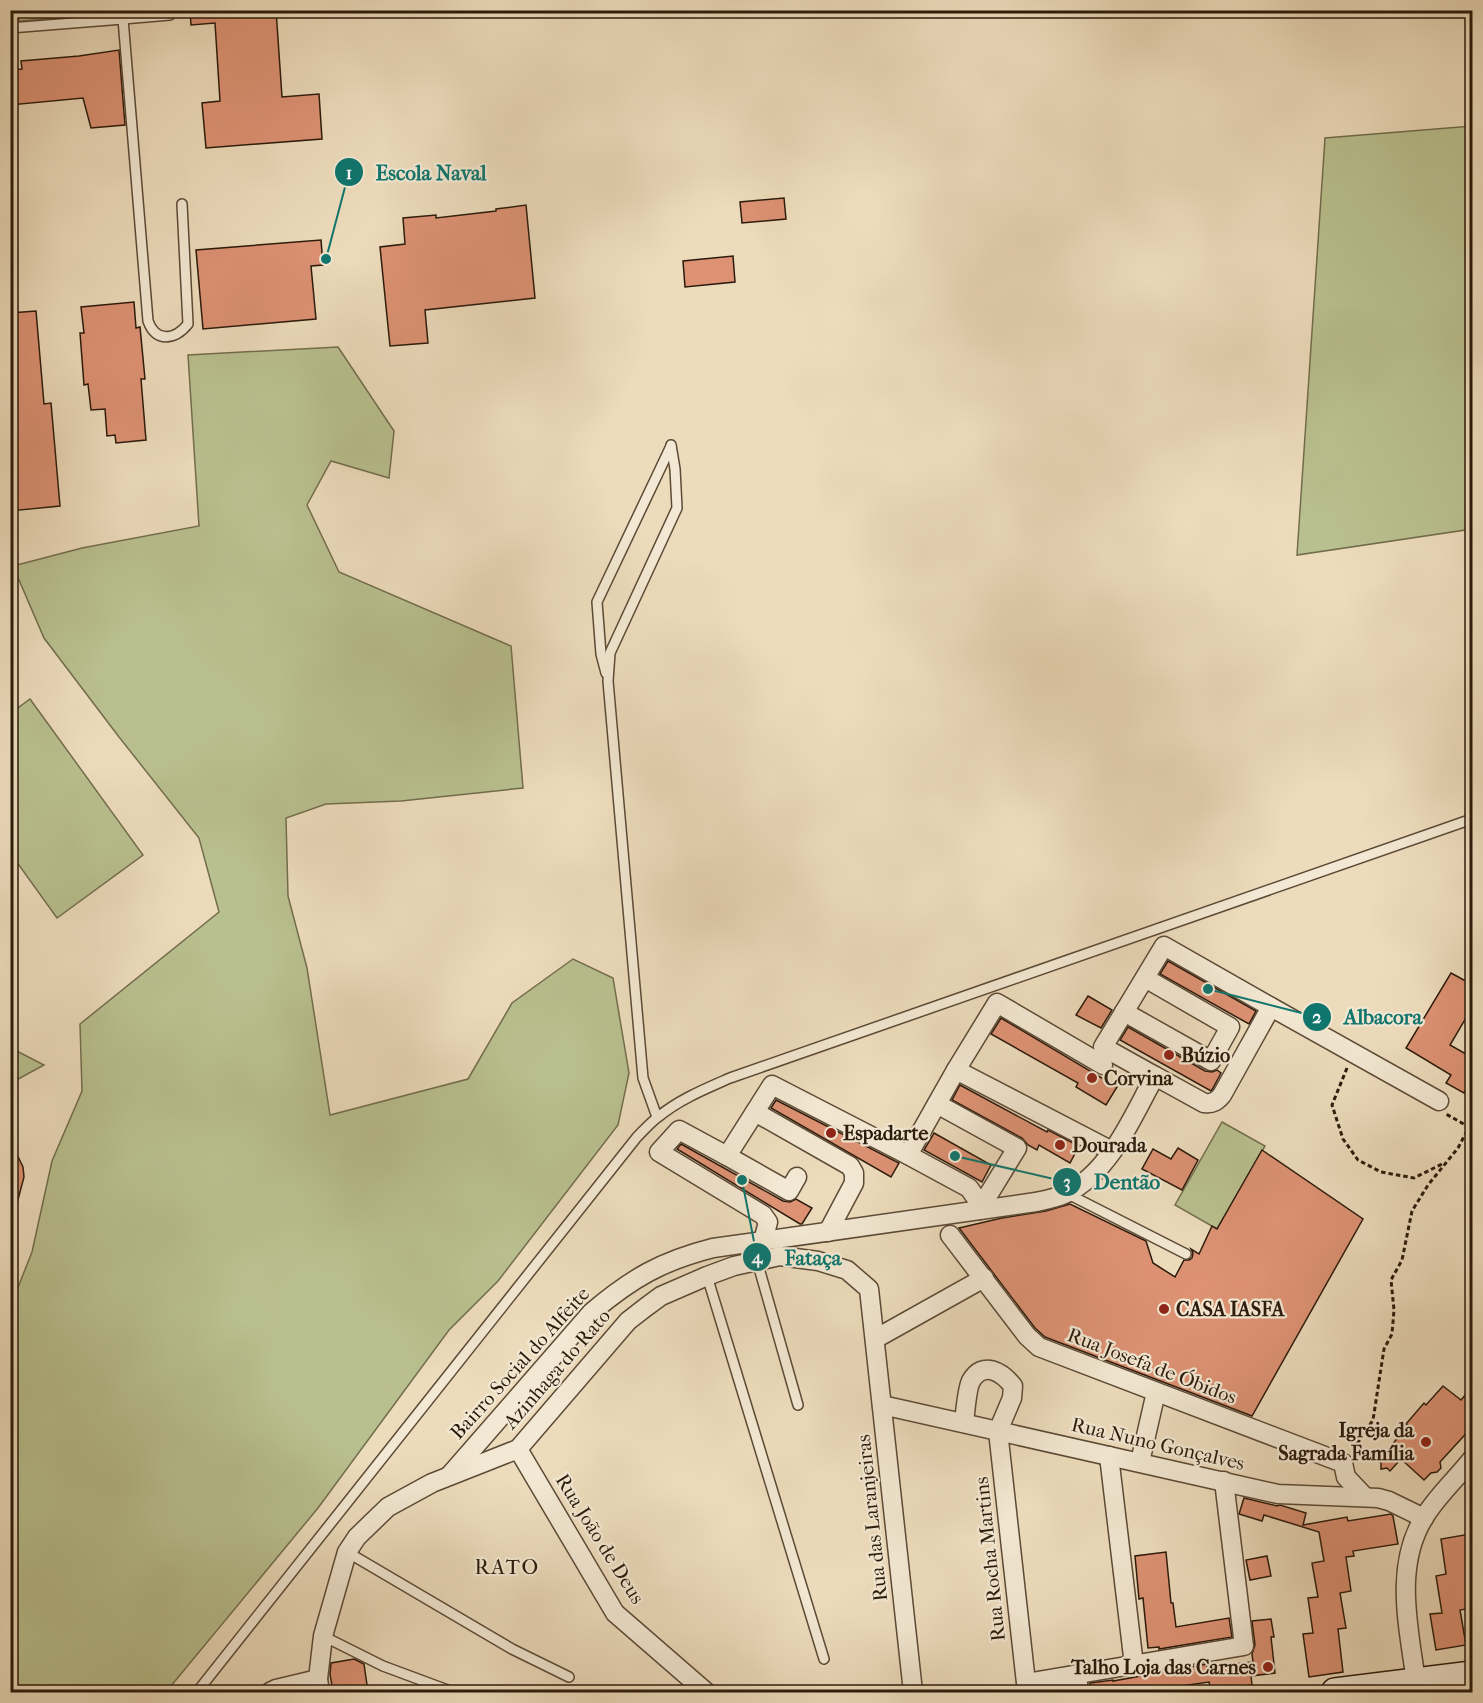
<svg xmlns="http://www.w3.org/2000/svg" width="1483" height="1703" font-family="'IM FELL French Canon',serif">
<rect width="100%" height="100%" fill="#eddcbc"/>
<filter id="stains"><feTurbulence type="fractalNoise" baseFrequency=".00333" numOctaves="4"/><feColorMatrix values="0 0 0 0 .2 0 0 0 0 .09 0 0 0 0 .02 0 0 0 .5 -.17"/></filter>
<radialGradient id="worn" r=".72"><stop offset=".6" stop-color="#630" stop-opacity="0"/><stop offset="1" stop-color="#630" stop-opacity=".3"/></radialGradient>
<g fill="#b9c08f" stroke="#726d4d" stroke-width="1.5">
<path d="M18 11H72V17L19 21Z"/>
<path d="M1472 126V529L1297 555 1325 138Z"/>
<path d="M338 347 394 431 389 478 331 461 307 505 339 572 511 646 523 788 401 801 326 804 286 818 288 896 307 968 330 1115 468 1079 512 1003 573 959 613 978 629 1073 618 1125 498 1281 449 1330 318 1508 166 1692H11V1295H15L32 1252 52 1161 82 1091 80 1024 219 912 199 838 119 737 44 638 13 566 82 548 199 526 188 355Z"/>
<path d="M30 699 143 855 57 918 11 854V713Z"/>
<path d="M10 1048H11L44 1065 11 1083Z"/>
<path d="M1222 1122 1265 1146 1217 1229 1175 1205Z"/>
</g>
<g fill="#dd9274" stroke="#2b1a0b" stroke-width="1.5">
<path d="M190 10H276L282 97 319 94 322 139 206 148 202 103 220 101 215 23 191 25Z"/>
<path d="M119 50 125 125 91 128 83 98 10 105V70L22 69 21 61 79 56Z"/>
<path d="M784 198 786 219 742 223 740 202Z"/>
<path d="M526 205 535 298 425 310 428 343 390 346 380 247 405 244 403 218 436 215V218L496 211V209Z"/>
<path d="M321 240 323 265 311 266 316 319 203 329 196 250Z"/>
<path d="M733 256 735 282 685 287 683 261Z"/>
<path d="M134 302 136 328 140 327 145 379H141L146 440 116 443 115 435 107 436 105 409 91 410 88 384 84 385 80 333H84L81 307Z"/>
<path d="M36 311 44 404 51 403 60 506 10 511V468L14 467 10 425V313Z"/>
<path d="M1168 961 1256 1011 1249 1024 1160 974Z"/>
<path d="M1451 973 1473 985V1006L1450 1045 1473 1058V1078L1464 1093 1446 1083 1451 1075 1406 1048Z"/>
<path d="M1088 996 1112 1010 1101 1028 1076 1015Z"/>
<path d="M1001 1018 1117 1087 1106 1105 1076 1087 1078 1083 991 1034Z"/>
<path d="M1128 1027 1205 1071 1212 1072 1217 1070 1221 1073 1213 1088 1211 1091 1120 1040Z"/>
<path d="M960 1085 1047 1132 1048 1130 1079 1146 1070 1163 1039 1145 1037 1150 1028 1145 1022 1138 952 1100Z"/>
<path d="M776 1100 899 1163 891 1177 771 1108Z"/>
<path d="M934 1133 991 1165 982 1182 924 1150Z"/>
<path d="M10 1140 23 1167 24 1177 15 1211H10Z"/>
<path d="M681 1144 783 1201 790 1202 796 1199 812 1208 802 1224H800L677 1149Z"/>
<path d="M1178 1148 1198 1160 1182 1190 1142 1169 1153 1149 1171 1159Z"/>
<path d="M1262 1150 1363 1219 1252 1416 1045 1337 1035 1328 959 1228 1002 1218 1046 1211 1070 1204 1146 1241 1153 1263 1175 1277 1184 1260H1189L1192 1258 1193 1253 1191 1249 1199 1254 1212 1226 1217 1229Z"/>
<path d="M1443 1386 1461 1400 1473 1386V1426L1440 1462 1441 1468 1437 1472 1431 1473 1424 1480 1401 1459 1390 1471 1387 1468 1381 1469V1463L1379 1461 1408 1425 1406 1424 1424 1403 1426 1405Z"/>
<path d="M1244 1498 1277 1506 1280 1505 1306 1513 1303 1525 1347 1517 1348 1521 1391 1514 1393 1516 1398 1544 1353 1551 1354 1556 1346 1557 1351 1591 1340 1593 1346 1628 1338 1629 1343 1672 1309 1677 1303 1634 1313 1633 1308 1598 1318 1597 1312 1563 1324 1561 1319 1532 1264 1515 1262 1521 1239 1514Z"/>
<path d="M1470 1534 1473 1550V1570L1466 1571 1472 1608 1460 1610 1466 1645 1436 1650 1430 1614 1442 1613 1436 1576 1446 1574 1441 1539Z"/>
<path d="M1166 1552 1171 1603H1173L1176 1627 1229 1618 1232 1637 1159 1649V1647L1148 1648 1143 1598 1139 1599 1135 1556Z"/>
<path d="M1267 1556 1271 1576 1250 1580 1246 1560Z"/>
<path d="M1271 1619 1274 1637H1271L1275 1673 1251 1676 1252 1685 1211 1691 1209 1682 1159 1689 1160 1692H1090V1683L1113 1680V1681L1207 1664V1667L1253 1662 1252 1654 1255 1645 1252 1621Z"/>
<path d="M354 1659 364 1664 368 1692H333L330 1674 331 1663Z"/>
</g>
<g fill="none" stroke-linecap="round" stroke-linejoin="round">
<defs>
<g id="lane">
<path d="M123 19 170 15"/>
<path d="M10 28 123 19 148 321C156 343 175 340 188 324L182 204"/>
<path d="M606 673 601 654 597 602 671 446"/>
<path d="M657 1117 643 1078 608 681 610 653 677 508 675 469 671 445"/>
<path d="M1066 1193 1186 1254"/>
<path d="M757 1261 798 1405"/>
<path d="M707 1276 824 1659"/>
<path d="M347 1552 512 1649 569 1677"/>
<path d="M323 1636 383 1666 453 1692"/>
<path d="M197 1692 637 1137C644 1130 650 1123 658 1117 680 1099 705 1089 730 1078L1472 819"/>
</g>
<g id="street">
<path d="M1124 1012 1211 1061 1230 1027 1145 978"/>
<path d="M956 1070 997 1003 1103 1065"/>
<path d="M1155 1076 1103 1047 1164 946 1271 1007"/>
<path d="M937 1104 1017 1148 979 1210"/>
<path d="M755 1112 850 1166 854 1173V1183L828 1232"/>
<path d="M727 1156 679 1130 659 1152 763 1215 768 1222 763 1241"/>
<path d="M797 1177 789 1191 727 1156 772 1085 908 1155"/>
<path d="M979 1210 976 1198 969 1188 908 1155 956 1070 1112 1151"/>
<path d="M950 1235 1027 1336 1039 1347 1343 1463 1346 1477 1365 1497"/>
<path d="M875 1339 984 1278"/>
<path d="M882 1405 1278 1494 1378 1498 1389 1501 1424 1518"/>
<path d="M964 1423C965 1414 967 1388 971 1381 983 1360 1002 1372 1013 1386L1012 1398 998 1431 1026 1683 1244 1646 1224 1481"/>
<path d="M518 1449 615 1613 706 1692"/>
<path d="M1109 1456 1134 1665"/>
<path d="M1140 1462 1156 1392"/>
<path d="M450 1475 592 1312C632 1278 662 1261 713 1248L1036 1202C1046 1200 1057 1198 1067 1193 1111 1171 1132 1117 1155 1076L1204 1103C1213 1104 1217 1101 1222 1095L1271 1007 1439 1101"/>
<path d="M1077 1674 1079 1692"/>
<path d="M1416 1682C1409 1628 1393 1566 1425 1516 1438 1495 1457 1478 1472 1459"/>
<path d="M270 1692 276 1689 318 1679"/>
<path d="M320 1692 318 1679 323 1636 347 1552 357 1537 388 1507 432 1483 518 1449 628 1321 646 1307 661 1296 707 1276 734 1266 780 1256 818 1261 847 1270 869 1289 913 1692"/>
</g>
<path id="secondary" d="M1335 1692 1472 1675"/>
</defs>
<use href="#lane" stroke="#5c4a37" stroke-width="12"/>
<use href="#street" stroke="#5c4a37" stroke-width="21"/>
<use href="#secondary" stroke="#2b1a0b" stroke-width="30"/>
<g stroke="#2b1a0b" stroke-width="3" stroke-dasharray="4.5 3" stroke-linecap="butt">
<path d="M1347 1068 1332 1105 1343 1139 1358 1160 1381 1172 1414 1178 1444 1163"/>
<path d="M1353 1450 1373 1420 1384 1349 1392 1334 1394 1310 1391 1280 1402 1260 1412 1211 1428 1185 1458 1148 1469 1127 1446 1114"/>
</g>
<use href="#lane" stroke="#f3e8d3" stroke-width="9"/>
<use href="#street" stroke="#f3e8d3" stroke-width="18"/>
<use href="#secondary" stroke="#f3e8d3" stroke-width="27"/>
</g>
<g fill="#8f2418" stroke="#f3e8d3" stroke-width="2">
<circle cx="1169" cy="1055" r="6"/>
<circle cx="1092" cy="1078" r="6"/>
<circle cx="831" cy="1133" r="6"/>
<circle cx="1060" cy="1145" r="6"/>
<circle cx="1164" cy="1309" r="6"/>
<circle cx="1426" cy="1442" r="6"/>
<circle cx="1268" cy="1667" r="6"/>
</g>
<g text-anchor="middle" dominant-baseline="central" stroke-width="4.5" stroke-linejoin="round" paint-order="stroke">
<g font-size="20" font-weight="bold" fill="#2b1a0b" stroke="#f3e8d3" text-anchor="start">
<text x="1181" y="1055">Búzio</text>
<text x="1104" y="1078">Corvina</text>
<text x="843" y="1133">Espadarte</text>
<text x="1072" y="1145">Dourada</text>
<text x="1176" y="1309">CASA IASFA</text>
<text x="1414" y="1430" text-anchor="end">Igreja da<tspan x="1414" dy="23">Sagrada Família</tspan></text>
<text x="1256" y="1667" text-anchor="end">Talho Loja das Carnes</text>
</g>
<g font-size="20" fill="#2b1a0b" stroke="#f3e8d3">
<text transform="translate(520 1363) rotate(-48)">Bairro Social do Alfeite</text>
<text transform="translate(1152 1366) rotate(21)">Rua Josefa de Óbidos</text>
<text transform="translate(557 1369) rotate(-49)">Azinhaga do Rato</text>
<text transform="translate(1158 1444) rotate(13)">Rua Nuno Gonçalves</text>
<text transform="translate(872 1518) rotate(-96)">Rua das Laranjeiras</text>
<text transform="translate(600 1539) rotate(58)">Rua João de Deus</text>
<text transform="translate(990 1559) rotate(-96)">Rua Rocha Martins</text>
</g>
<g font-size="21" letter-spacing="1.5" fill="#2b1a0b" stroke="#f3e8d3">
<text x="507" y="1567">RATO</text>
</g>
</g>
<path fill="none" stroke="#0f766e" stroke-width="2" d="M326 259L349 172M1208 989L1317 1017M955 1156L1067 1182M742 1180L757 1257"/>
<g fill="#0f766e" stroke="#f3e8d3" stroke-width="2">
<circle cx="326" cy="259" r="6"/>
<circle cx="1208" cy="989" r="6"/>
<circle cx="955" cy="1156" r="6"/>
<circle cx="742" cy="1180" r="6"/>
<circle cx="349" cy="172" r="15"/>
<circle cx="1317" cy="1017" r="15"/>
<circle cx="1067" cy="1182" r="15"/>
<circle cx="757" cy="1257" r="15"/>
</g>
<g font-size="18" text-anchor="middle" font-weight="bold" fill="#fff">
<text x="349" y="179">1</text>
<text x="1317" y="1023">2</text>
<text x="1067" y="1188">3</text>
<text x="757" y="1263">4</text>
</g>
<g font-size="21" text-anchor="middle" font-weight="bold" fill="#0f766e" stroke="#f3e8d3" stroke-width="4.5" stroke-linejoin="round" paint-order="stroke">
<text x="431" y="180">Escola Naval</text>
<text x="1383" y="1024">Albacora</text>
<text x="1127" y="1189">Dentão</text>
<text x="813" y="1265">Fataça</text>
</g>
<rect width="1483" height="1703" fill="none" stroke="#eddcbc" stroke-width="36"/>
<rect x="12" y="12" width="1459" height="1679" fill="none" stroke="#2b1a0b" stroke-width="3"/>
<rect x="18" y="18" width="1447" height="1667" fill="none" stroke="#2b1a0b" stroke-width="1.5"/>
<rect width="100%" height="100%" filter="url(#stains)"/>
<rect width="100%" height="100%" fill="url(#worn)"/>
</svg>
